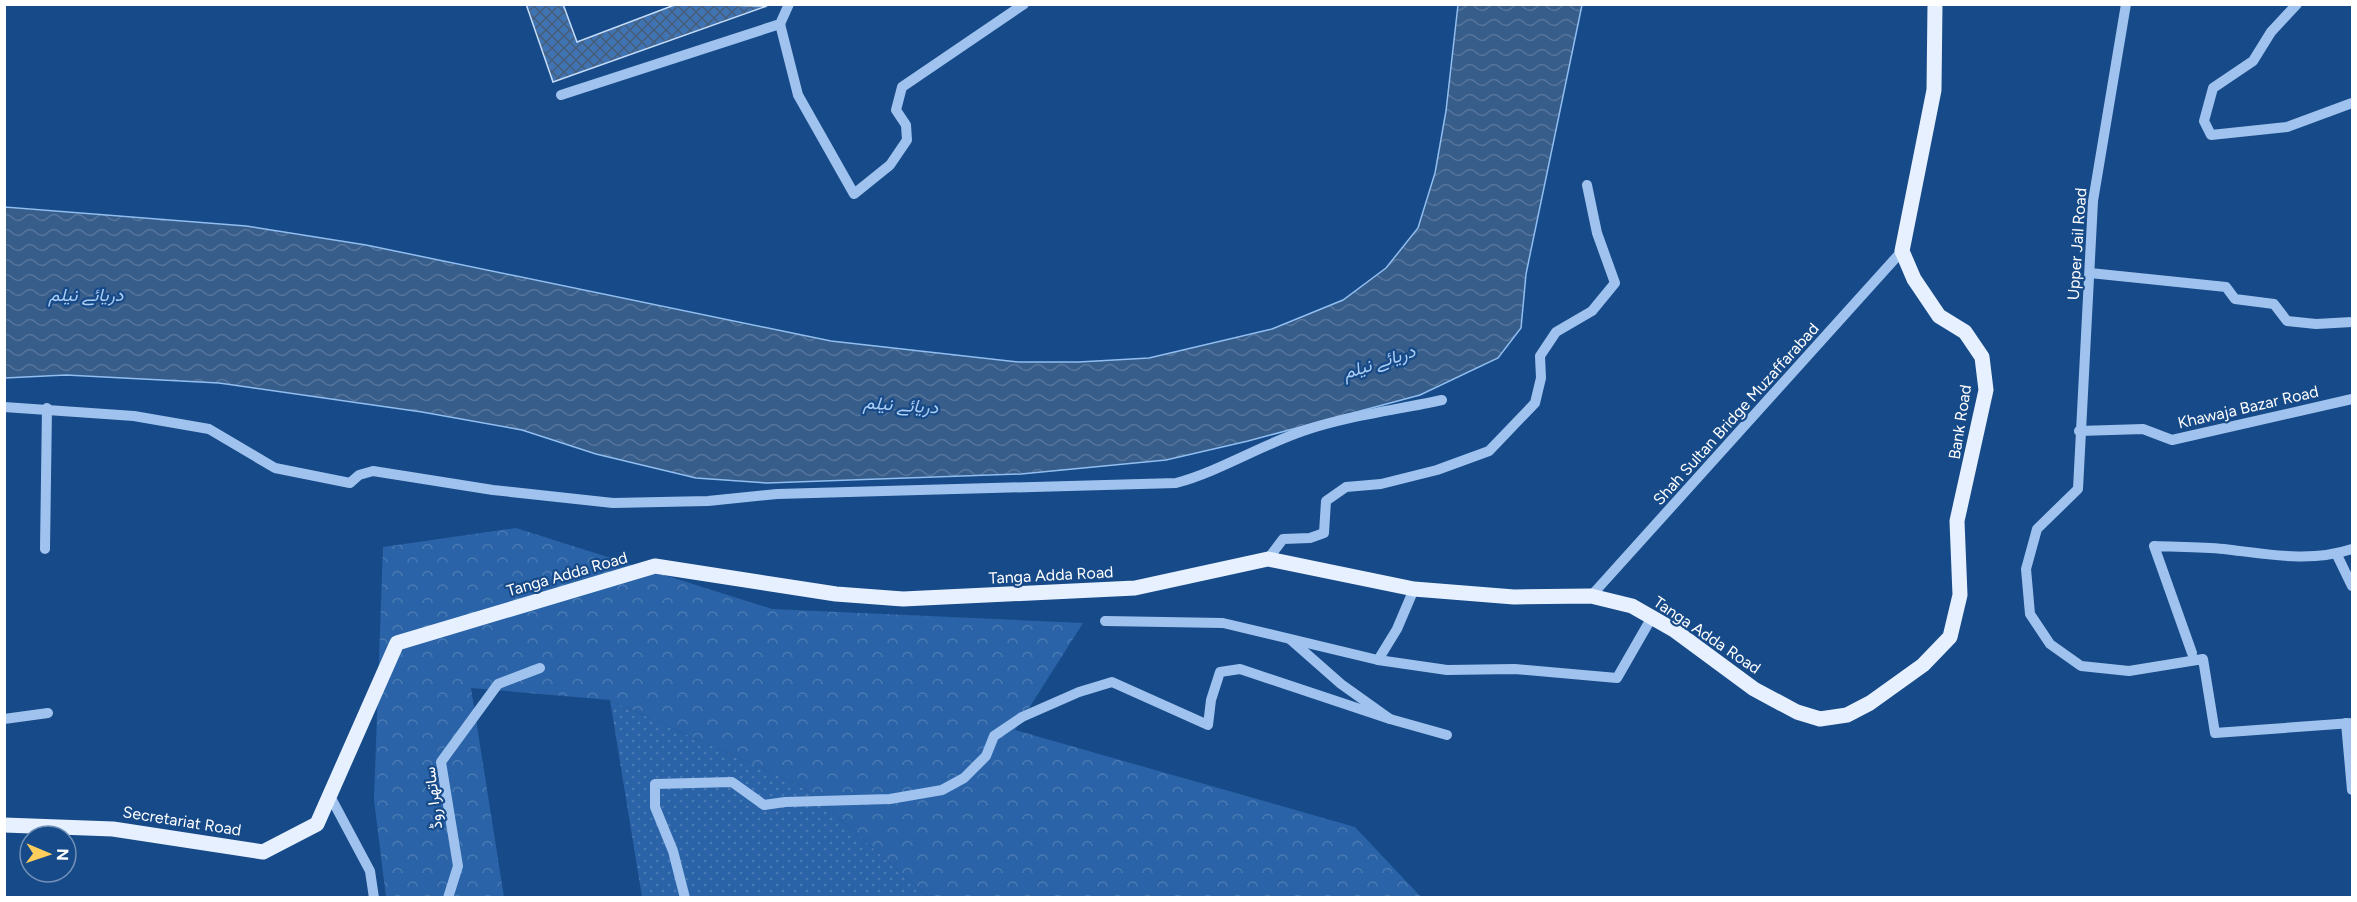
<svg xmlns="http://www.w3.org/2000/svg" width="2357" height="902" font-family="Figtree,Vazirmatn,sans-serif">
<defs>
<pattern id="grass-dots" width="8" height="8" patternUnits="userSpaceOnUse" patternTransform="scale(1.5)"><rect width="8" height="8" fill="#2a63a7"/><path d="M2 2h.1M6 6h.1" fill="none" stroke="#4a7ab4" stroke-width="1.8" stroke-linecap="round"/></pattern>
<pattern id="forest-crowns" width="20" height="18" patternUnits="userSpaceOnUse" patternTransform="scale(1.5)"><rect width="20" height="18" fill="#2a63a7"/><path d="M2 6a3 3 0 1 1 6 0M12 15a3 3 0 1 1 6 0" fill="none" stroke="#4a7ab4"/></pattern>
<pattern id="water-waves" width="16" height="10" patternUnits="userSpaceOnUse" patternTransform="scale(1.5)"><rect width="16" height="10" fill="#375d8a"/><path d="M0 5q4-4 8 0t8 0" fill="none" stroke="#55759c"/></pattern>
<pattern id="building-cross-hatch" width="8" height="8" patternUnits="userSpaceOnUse" patternTransform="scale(1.5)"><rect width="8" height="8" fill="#4073b2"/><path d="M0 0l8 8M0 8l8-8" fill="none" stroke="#475e7a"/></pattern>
</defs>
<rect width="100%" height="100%" fill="#174a88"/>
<path fill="url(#grass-dots)" d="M610 700 803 787 929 897H642Z"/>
<path fill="url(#forest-crowns)" d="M516 528 772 609 1083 623 1015 730 1355 827 1421 897H929L803 787 610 700 471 688 504 897H386L374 800 383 547Z"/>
<path fill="url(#water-waves)" stroke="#91bef0" stroke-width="1.5" d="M1458 5H1582L1526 274 1521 328 1498 358 1420 395 1248 441 1166 460 1021 474 767 483 696 478 596 454 522 430 422 412 219 383 66 375 5 378V207L246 226 366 245 831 341 1019 362H1079L1149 358 1272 329 1343 300 1386 268 1418 228 1435 173 1446 111Z"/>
<path fill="url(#building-cross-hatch)" stroke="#c5ddfa" stroke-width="1.5" d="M526 4H563L577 42 677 4 767 6 553 82Z"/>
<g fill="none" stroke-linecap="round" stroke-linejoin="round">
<g stroke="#9fc3ee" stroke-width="10">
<path d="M2126 4 2093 201 2078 489 2037 529 2026 569 2030 614 2050 644 2081 666 2129 671 2203 659 2215 733 2352 723"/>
<path d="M2297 4 2271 32 2253 61 2213 88 2204 121 2211 135 2287 127 2352 103"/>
<path d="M780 24 798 95 854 194 890 165 907 140 906 125 896 110 902 87 1024 4"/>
<path d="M561 95 780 24 789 4"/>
<path d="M2090 273 2226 287 2235 299 2274 304 2287 321 2316 324 2352 322"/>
<path d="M4 407 134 416 209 429 275 468 350 483 359 475 373 471 493 490 613 503 708 501 777 494 1176 483C1220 471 1259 446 1303 431 1347 416 1396 410 1442 400"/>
<path d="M2079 431 2143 429 2172 440 2352 399"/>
<path d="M45 549 47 408"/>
<path d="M2337 555 2352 586"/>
<path d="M1268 559 1283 539 1310 538 1324 533 1326 501 1346 487 1381 484 1437 470 1489 451 1535 403 1541 378 1540 356 1556 332 1592 311 1615 283 1597 233 1587 185"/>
<path d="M1591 596 1902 251"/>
<path d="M1105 621 1223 623 1378 660 1397 629 1414 589"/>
<path d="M1291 640 1341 684 1390 719 1447 735"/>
<path d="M2192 653 2154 546C2177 547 2201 547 2224 549 2267 554 2310 563 2352 549"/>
<path d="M1378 660 1447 670 1515 669 1617 678 1652 617"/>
<path d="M4 719 48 713"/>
<path d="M2346 723 2352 790"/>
<path d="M330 796 370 871 374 898"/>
<path d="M448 898 458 866 441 762 498 684 540 668"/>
<path d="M685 898 673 851 655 807V784L732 782 764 805 785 802 890 799 942 790 964 778 986 756 994 736 1022 717 1079 692 1112 682 1208 725 1211 700 1220 672 1240 669 1390 719"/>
</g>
<path stroke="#e6f0ff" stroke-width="15" d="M4 825 113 829 263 852 317 824 397 643 655 566 836 594 903 599 1135 588 1268 559 1414 589 1514 597 1591 596 1632 606 1674 630 1754 689 1797 712 1820 719 1847 715 1870 703 1923 665 1950 637 1960 595 1957 521 1986 390 1982 357 1965 332 1939 316 1914 279 1902 251 1934 90 1935 4"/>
</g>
<g text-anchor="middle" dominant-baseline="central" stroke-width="4.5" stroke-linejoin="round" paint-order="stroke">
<g font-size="16" fill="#fff" stroke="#174a88">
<text transform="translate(2077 244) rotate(-86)">Upper Jail Road</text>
<text transform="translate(2248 407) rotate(-13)">Khawaja Bazar Road</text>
<text transform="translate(1736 414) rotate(-48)">Shah Sultan Bridge Muzaffarabad</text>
<text transform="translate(1960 422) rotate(-81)">Bank Road</text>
<text transform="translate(567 574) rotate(-16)">Tanga Adda Road</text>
<text transform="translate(1051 575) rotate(-3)">Tanga Adda Road</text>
<text transform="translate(1707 635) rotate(34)">Tanga Adda Road</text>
<text transform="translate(433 798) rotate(-97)">ساتھرا روڈ</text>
<text transform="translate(182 821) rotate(9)">Secretariat Road</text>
</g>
<g font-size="18" font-style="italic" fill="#aacdf5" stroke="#174a88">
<text x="86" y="295">دریائے نیلم</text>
<text transform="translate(1379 362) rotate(-18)">دریائے نیلم</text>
<text transform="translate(901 405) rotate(4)">دریائے نیلم</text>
</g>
</g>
<rect width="2357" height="902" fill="none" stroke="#ffffff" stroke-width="12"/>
<g transform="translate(48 854) rotate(92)"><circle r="28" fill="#174a88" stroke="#7492b8" stroke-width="1.5"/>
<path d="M0-4.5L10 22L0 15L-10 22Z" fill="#ffce5c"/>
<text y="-9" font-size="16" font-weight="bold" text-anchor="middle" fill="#ffffff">N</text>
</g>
</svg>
